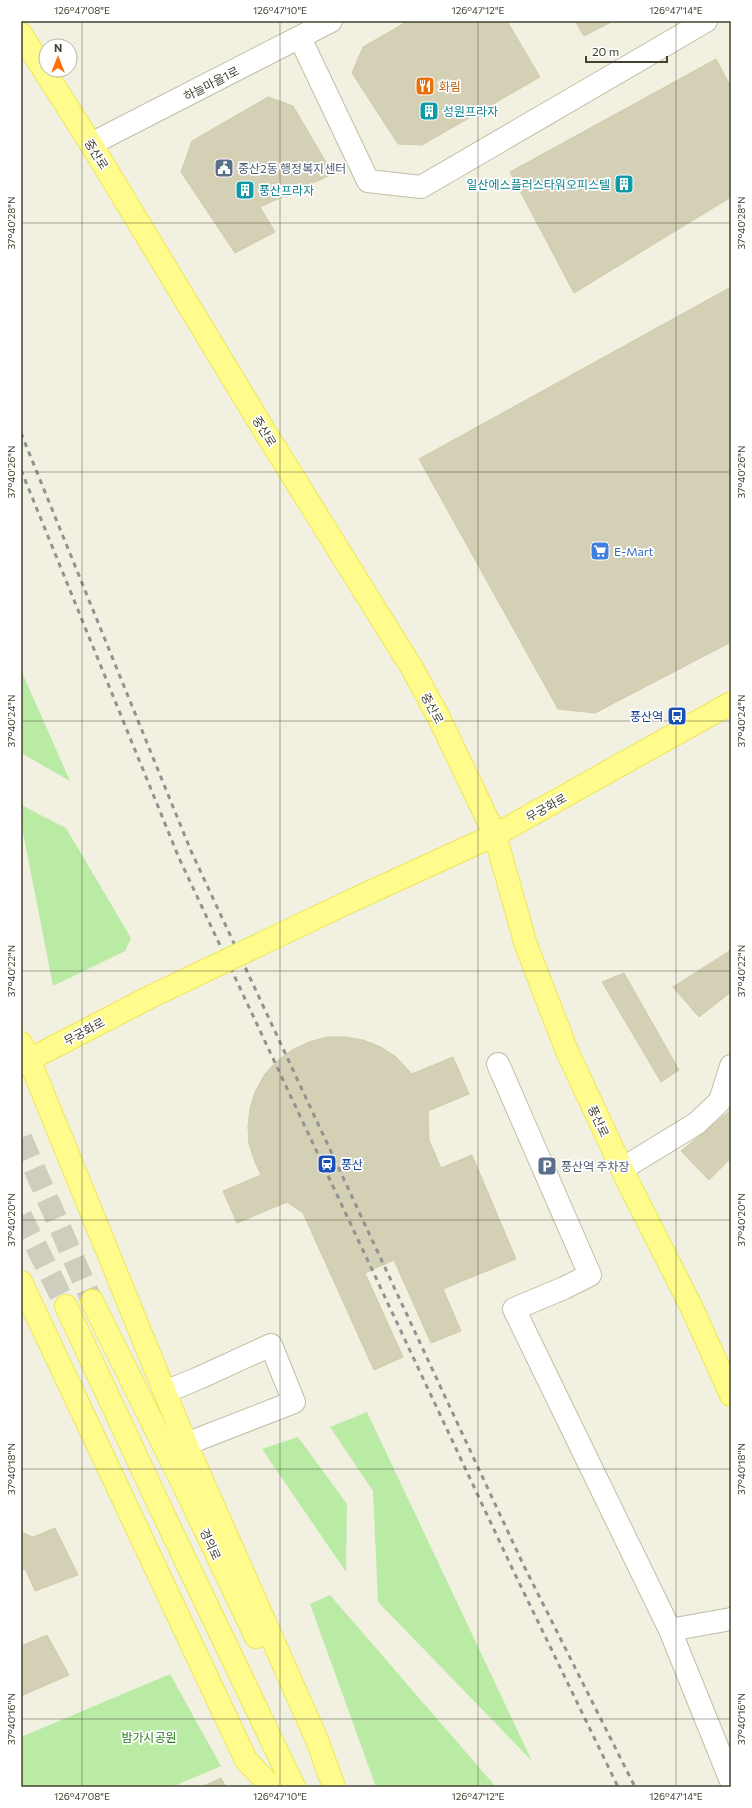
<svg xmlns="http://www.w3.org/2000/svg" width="752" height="1808" font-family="Commissioner,'Noto Sans KR',sans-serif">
<rect width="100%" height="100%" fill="#f2f1e1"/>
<g fill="#b9eba5">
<path d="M21 670 70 781 21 753Z"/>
<path d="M21 805 66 828 131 938 125 951 53 986 21 822Z"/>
<path d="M367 1412 532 1761 378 1602 373 1491 330 1427Z"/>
<path d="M298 1437 347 1504 346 1572 262 1449Z"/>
<path d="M330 1595 496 1787H376L310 1604Z"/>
<path d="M170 1674 221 1766 172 1787H21V1737Z"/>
</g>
<g fill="#d3d0b5" stroke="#d0cba8">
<path d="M408 21H507L540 77 422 145 398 144 352 73 363 47Z"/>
<path d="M575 21H613L584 36Z"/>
<path d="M716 59 731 87V197L574 293 510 172Z"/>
<path d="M268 97 293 106 333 174 260 207 275 232 235 253 181 172 192 141Z"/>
<path d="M731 287V642L595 713 558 709 419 459Z"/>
<path d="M731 950V992L699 1017 673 987Z"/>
<path d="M624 973 679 1070 661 1082 602 982Z"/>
<path d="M327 1037H345L363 1040 381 1047 396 1057 412 1074 453 1057 469 1094 428 1111 429 1140 441 1168 472 1155 516 1259 443 1289 461 1331 431 1343 394 1260 365 1273 403 1357 374 1370 303 1213 287 1202 237 1223 223 1191 261 1175 255 1162 249 1144 248 1126 250 1108 256 1090 265 1074 277 1061 292 1050 309 1042Z"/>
<path d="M731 1110V1158L709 1180 681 1151Z"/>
<path d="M55 1528 78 1575 35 1591 26 1570 21 1568V1532L33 1537Z"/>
<path d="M47 1635 69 1675 21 1696V1646Z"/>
<path d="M221 1778 226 1787H201Z"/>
</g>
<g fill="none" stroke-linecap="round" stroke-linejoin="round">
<g stroke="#cfcebe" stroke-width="22" stroke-dasharray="22 11" stroke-linecap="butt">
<path d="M21 1138 92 1301"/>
<path d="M21 1216 66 1306"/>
</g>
<defs>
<g id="minor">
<path d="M300 38 368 181 421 187 706 21"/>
<path d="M91 144 331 21"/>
<path d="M498 1064 590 1275 564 1288 514 1309 670 1630 731 1619"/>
<path d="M622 1169 697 1123 720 1101 731 1066"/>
<path d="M165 1392 199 1378 271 1345 294 1402 186 1444"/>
<path d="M670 1630 731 1781"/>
</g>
<g id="major">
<path d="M21 34 91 144 264 430 412 668 440 720 495 835 526 945 567 1051 630 1186 692 1308 731 1395"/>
<path d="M355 899 495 835 731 703"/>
<path d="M21 1043 29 1059 186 1444 317 1740 334 1787"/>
<path d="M21 1064 148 998"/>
<path d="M21 1282 246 1760 272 1787"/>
<path d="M92 1301 189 1496 256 1637"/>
<path d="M66 1306 159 1505 294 1787"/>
</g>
</defs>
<use href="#minor" stroke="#c0bea6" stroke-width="24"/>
<use href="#major" stroke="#ece754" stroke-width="24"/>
<use href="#minor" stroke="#fff" stroke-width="22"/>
<use href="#major" stroke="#fffc8d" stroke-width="22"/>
<g stroke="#929292" stroke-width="3" stroke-dasharray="5 5" stroke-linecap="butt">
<path d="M21 433 191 851 523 1564 635 1787"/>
<path d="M21 470 179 858 512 1568 618 1787"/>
</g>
<defs>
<path id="major-bridge" d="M148 998 355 899"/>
</defs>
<use href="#major-bridge" stroke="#ece754" stroke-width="24" stroke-linecap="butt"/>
<use href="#major-bridge" stroke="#fffc8d" stroke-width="22"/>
</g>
<path fill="none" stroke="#434131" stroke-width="1" stroke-opacity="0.45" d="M82 21V1787M280 21V1787M478 21V1787M676 21V1787M21 223H731M21 472H731M21 721H731M21 971H731M21 1220H731M21 1469H731M21 1719H731"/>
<defs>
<symbol id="restaurant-square" viewBox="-11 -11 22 22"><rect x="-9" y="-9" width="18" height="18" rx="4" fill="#e8710a" stroke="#fff"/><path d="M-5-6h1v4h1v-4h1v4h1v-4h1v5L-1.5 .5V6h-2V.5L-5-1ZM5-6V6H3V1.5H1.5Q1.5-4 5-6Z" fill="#fff"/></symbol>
<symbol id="building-square" viewBox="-11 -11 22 22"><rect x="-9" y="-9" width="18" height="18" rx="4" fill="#0f9aa8" stroke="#fff"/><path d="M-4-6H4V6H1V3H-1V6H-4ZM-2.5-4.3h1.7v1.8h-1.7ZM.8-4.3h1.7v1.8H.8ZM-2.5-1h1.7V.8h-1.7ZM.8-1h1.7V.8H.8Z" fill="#fff"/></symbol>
<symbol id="civic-square" viewBox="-11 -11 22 22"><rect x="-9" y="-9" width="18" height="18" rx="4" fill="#5c6f8a" stroke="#fff"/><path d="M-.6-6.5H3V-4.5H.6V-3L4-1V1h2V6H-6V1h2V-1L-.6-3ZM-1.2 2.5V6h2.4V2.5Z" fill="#fff"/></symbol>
<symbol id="supermarket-square" viewBox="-11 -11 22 22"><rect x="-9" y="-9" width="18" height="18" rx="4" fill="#3f7fe0" stroke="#fff"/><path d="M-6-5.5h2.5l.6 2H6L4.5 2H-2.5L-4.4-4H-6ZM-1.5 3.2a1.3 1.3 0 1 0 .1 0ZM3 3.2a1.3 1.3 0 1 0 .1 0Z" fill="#fff"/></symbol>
<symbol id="bus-square" viewBox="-11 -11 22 22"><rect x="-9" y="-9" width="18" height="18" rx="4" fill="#1a4fb4" stroke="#fff"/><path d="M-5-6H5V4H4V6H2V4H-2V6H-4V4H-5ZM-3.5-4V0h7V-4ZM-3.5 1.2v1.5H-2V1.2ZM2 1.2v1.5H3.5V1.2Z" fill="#fff"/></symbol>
<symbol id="station-square" viewBox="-11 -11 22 22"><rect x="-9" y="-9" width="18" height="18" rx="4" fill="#1a4fb4" stroke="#fff"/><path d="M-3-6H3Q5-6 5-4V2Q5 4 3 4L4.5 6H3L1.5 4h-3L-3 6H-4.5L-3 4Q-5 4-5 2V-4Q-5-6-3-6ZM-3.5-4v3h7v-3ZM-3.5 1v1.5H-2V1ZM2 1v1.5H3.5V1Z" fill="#fff"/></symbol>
<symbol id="parking-square" viewBox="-11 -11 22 22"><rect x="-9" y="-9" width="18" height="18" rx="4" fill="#5c6f8a" stroke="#fff"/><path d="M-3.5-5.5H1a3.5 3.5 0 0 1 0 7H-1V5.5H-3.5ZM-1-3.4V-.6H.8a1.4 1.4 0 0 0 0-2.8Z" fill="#fff"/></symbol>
</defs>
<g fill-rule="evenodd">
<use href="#restaurant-square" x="414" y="75" width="22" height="22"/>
<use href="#building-square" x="418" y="100" width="22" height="22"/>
<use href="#civic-square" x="213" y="157" width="22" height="22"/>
<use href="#building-square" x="613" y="173" width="22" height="22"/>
<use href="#building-square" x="234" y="179" width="22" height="22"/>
<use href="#supermarket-square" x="589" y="540" width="22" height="22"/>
<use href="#bus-square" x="666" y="705" width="22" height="22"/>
<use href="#station-square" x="316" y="1153" width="22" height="22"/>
<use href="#parking-square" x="536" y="1155" width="22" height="22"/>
</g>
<g text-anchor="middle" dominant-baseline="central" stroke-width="3.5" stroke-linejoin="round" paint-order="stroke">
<g font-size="12" fill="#434131" stroke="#fff">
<text transform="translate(211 83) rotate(-27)">하늘마을1로</text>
<text transform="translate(97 154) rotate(58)">중산로</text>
<text transform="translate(265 431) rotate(58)">중산로</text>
<text transform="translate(433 708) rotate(62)">중산로</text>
<text transform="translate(546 807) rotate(-29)">무궁화로</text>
<text transform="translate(84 1031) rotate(-28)">무궁화로</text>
<text transform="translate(599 1121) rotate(65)">풍산로</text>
<text transform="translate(211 1544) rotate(65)">경의로</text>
</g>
<g font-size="12" fill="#c56008" stroke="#fff" text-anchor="start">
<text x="439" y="86">화림</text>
</g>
<g font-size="12" fill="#0d838f" stroke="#fff" text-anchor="start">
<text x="443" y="111">성원프라자</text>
<text x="610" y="184" text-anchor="end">일산에스플러스타워오피스텔</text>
<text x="259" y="190">풍산프라자</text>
</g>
<g font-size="12" fill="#4e5e75" stroke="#fff" text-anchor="start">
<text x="238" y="168">중산2동 행정복지센터</text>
<text x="561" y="1166">풍산역 주차장</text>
</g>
<g font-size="12" fill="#366cbe" stroke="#fff" text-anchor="start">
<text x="614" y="551">E-Mart</text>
</g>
<g font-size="12" fill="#164399" stroke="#fff" text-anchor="end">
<text x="663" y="716">풍산역</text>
<text x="341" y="1164" text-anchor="start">풍산</text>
</g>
<g font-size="12" fill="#2b7821" stroke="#fff">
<text x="149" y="1737">밤가시공원</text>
</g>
</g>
<rect width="752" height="1808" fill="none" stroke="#ffffff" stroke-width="44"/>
<g transform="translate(58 58)"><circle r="19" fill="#ffffff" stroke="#b4b3ad"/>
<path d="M0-3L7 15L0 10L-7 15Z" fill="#ff700b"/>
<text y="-6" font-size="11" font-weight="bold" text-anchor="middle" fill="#434131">N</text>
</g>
<path d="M586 56v6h81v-6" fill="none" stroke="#434131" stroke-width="2"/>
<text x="592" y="56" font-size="12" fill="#434131" stroke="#ffffff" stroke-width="3" paint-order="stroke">20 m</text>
<rect x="22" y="22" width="708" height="1764" fill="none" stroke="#434131" stroke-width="1.5"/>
<g font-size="10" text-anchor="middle" fill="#434131">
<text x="82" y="14">126°47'08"E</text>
<text x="280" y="14">126°47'10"E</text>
<text x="478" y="14">126°47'12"E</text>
<text x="676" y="14">126°47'14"E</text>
<text transform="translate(11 223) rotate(-90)" y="4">37°40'28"N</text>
<text transform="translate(741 223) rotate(-90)" y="4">37°40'28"N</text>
<text transform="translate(11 472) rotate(-90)" y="4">37°40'26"N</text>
<text transform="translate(741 472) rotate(-90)" y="4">37°40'26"N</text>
<text transform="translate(11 721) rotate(-90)" y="4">37°40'24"N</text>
<text transform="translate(741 721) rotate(-90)" y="4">37°40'24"N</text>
<text transform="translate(11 971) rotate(-90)" y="4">37°40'22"N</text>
<text transform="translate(741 971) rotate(-90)" y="4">37°40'22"N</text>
<text transform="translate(11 1220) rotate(-90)" y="4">37°40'20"N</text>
<text transform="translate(741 1220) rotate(-90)" y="4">37°40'20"N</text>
<text transform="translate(11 1469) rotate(-90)" y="4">37°40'18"N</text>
<text transform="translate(741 1469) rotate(-90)" y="4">37°40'18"N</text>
<text transform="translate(11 1719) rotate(-90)" y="4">37°40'16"N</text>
<text transform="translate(741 1719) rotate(-90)" y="4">37°40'16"N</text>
<text x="82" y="1800">126°47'08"E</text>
<text x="280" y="1800">126°47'10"E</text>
<text x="478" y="1800">126°47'12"E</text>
<text x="676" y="1800">126°47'14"E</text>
</g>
</svg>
